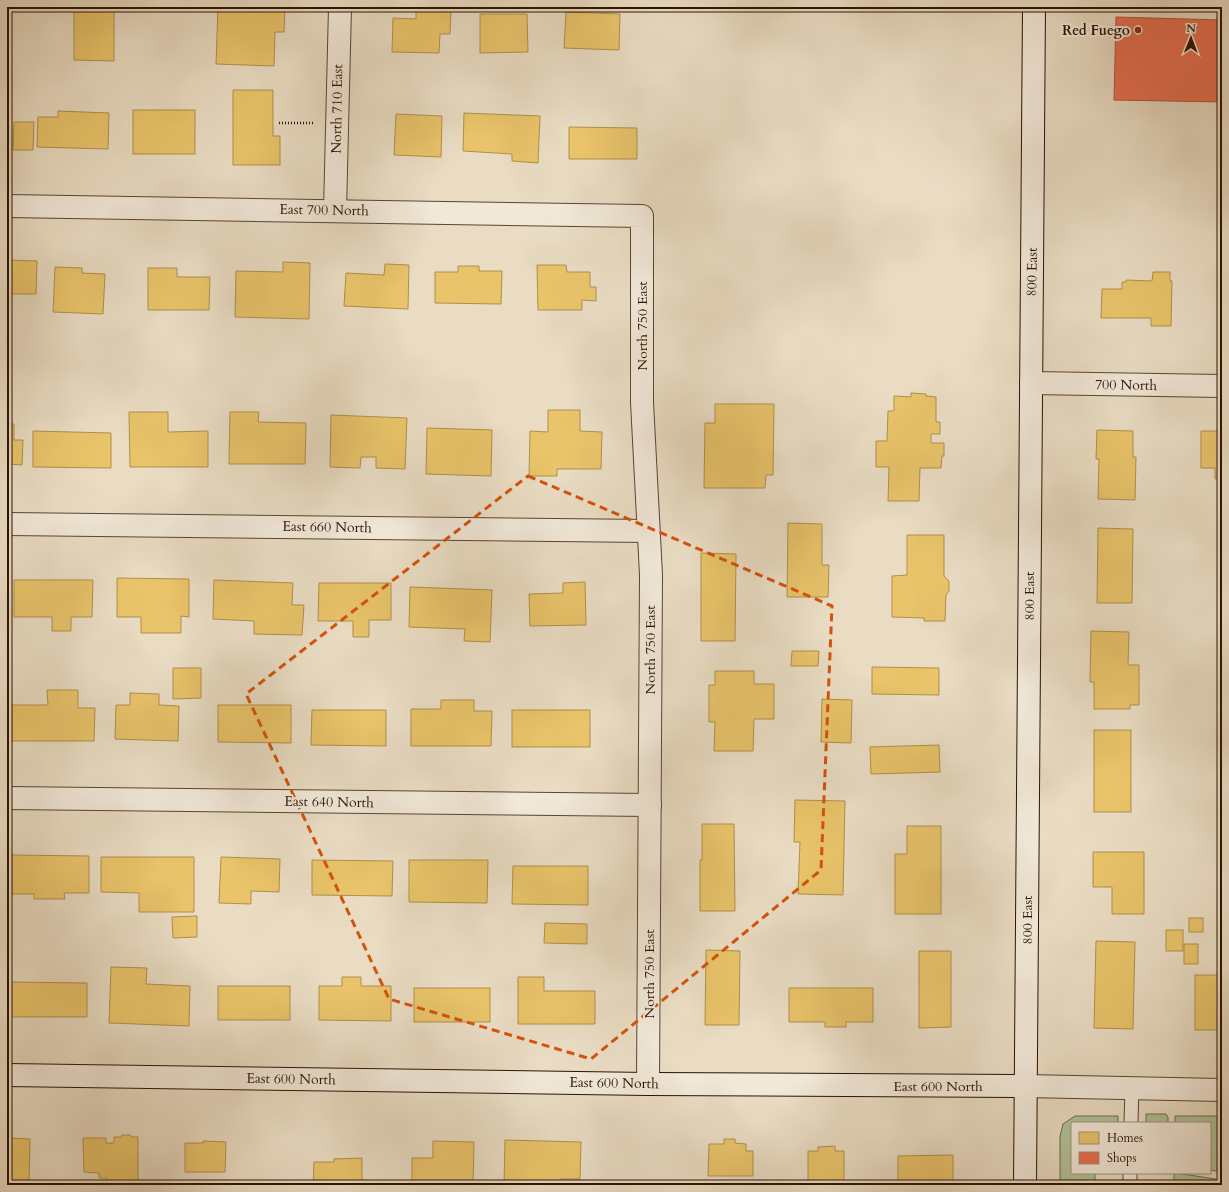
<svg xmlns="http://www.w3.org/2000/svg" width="1229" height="1192" font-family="Cardo,serif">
<rect width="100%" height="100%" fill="#e9dcc3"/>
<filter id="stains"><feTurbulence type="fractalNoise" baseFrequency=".005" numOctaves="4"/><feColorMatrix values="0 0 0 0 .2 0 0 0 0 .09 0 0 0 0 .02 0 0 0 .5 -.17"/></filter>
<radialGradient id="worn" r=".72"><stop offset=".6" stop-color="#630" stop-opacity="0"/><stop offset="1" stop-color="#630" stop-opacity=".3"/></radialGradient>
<g fill="#b0c298" stroke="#6e6a4d">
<path d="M1146 1114H1166L1168 1117V1123H1146Z"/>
<path d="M1075 1116H1118V1123H1072V1173H1095V1185H1060V1136L1063 1124Z"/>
<path d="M1175 1116H1222V1172L1210 1170V1123H1175Z"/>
<path d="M1176 1173 1222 1180V1185H1174V1175Z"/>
</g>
<g fill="#e9c46a" stroke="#b08f4b">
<path d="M74 7H114V61L74 60Z"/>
<path d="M218 7 285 8 284 32H275L274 66 216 64Z"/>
<path d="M416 8 451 10 450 34H440L439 53 392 52 393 18 416 19Z"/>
<path d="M566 12 620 14 619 50 564 48Z"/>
<path d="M480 14H527L528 52 480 53Z"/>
<path d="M233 90H273V136H280V165H233Z"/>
<rect x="133" y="110" width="62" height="44"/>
<path d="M58 111 109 113 108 149 37 147 38 117H58Z"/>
<path d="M464 113 540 116 538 163 512 161V154L463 151Z"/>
<path d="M396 114 442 116 441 157 394 155Z"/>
<path d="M14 122H34L33 150H13Z"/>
<path d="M569 127 637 128V159H569Z"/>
<path d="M7 260 37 261 36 294H7Z"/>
<path d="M283 262 310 263 309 319 235 317 236 271 283 272Z"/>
<path d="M385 264 409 265 408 309 344 306 346 273 384 275Z"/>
<path d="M537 265H566L567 272H590V287H596V301L582 300V310H538Z"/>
<path d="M458 266H479V271H502L501 304 435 303V272H458Z"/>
<path d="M55 267 82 268V273L105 274 103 314 53 312Z"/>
<path d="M148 268H177V277H210L209 310H148Z"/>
<path d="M1153 272H1170V281H1172L1171 326H1151V318H1101L1102 289H1122V282H1126V280L1152 281Z"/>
<path d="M911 393 926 394V396L936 397V422H940V434H931V443H944V456H942L941 468H920L919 501H888L889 467H876V441H887L888 411H894V396L911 397Z"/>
<path d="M715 404H774L773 475H766L765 488H704L705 423H715Z"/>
<path d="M548 410H580V431L602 432 601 469H557V476H529L530 431 548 432Z"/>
<path d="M129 412H168V432L208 431V467H130Z"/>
<path d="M230 412H259L258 422 306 423 305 464H229Z"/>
<path d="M331 415 407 418 405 469 376 468V457H361L360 468 330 467Z"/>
<path d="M7 424H14V440H23L22 465 7 464Z"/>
<path d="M427 428 492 430 491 476 426 474Z"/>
<path d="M1097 430 1133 431V457H1136L1135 500 1098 499 1099 459H1096Z"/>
<path d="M33 431 111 433V468L33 467Z"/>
<path d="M1201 431H1222V479H1215V468H1201Z"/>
<path d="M788 523 822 524V565H829L828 597H787Z"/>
<path d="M1098 528 1133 529 1132 603H1097Z"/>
<path d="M907 535H944V576L949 581V591L946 595 945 621H924V618L892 617V576L907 575Z"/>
<path d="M701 553 736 554 735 641H701Z"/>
<path d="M117 578 189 579V617L181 616V633H141V617H117Z"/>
<path d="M14 580H93L92 617H71V631H52V617H14Z"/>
<path d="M214 580 293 583 292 605H304L302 635 254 634V621L213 619Z"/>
<path d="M585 582 586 625 530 626 529 594 563 593V583Z"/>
<path d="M319 583H391V620H369V637H353V621H318Z"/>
<path d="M410 587 492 590 490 642 464 641 465 629 409 627Z"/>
<path d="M1091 631 1129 632 1128 665H1139V705H1130V709H1094V682H1090Z"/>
<path d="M792 651H819L818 666H791Z"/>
<path d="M872 667 939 668V695L872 694Z"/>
<path d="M173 668H201V698L173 699Z"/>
<path d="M715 671H754V684H774V719H754L753 751H714L715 722H709V685H715Z"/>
<path d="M47 690H78V708H95L94 741H12V705H48Z"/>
<path d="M130 693 159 694V705L179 706 178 741 115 739 116 705H130Z"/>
<path d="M822 699 852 700 851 743 821 742Z"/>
<path d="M441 700H474V711H492L491 746H411V709H441Z"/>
<path d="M218 705H291V743L218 742Z"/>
<path d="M312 710H386V746L311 745Z"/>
<rect x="512" y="710" width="78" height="37"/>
<rect x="1094" y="730" width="37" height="82"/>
<path d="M939 745 940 772 871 774 870 747Z"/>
<path d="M795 800 845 801 843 895 798 894 800 842H794Z"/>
<path d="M702 824H734L735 911H700V860H702Z"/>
<path d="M907 826H941V914H895V854H907Z"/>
<path d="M1093 852H1144V914H1112V887H1093Z"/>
<path d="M12 855 89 856V893H64L65 899H34V894H12Z"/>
<path d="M101 857H194V912H139V893L101 892Z"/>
<path d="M221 857 280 859 279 892 251 891V904L219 903Z"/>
<path d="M312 860 393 861 392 896 312 895Z"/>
<path d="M409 860H488L487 903 409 902Z"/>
<path d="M513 866H588V905L512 904Z"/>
<path d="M197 916V937L173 938 172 917Z"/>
<rect x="1189" y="918" width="14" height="14"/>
<path d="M545 923 587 924V944L544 943Z"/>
<rect x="1166" y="930" width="17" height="21"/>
<path d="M1096 941 1135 942 1133 1029 1094 1028Z"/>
<rect x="1184" y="944" width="14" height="20"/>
<path d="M706 950 740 951 739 1025H705Z"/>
<path d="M919 951H951V1027L919 1028Z"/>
<path d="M111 967 147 968 146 984 190 986 189 1026 109 1023Z"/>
<rect x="1195" y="975" width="27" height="55"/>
<path d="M342 977H361V986H391V1021L319 1020V986H342Z"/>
<path d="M518 977H544V991H595V1024H518Z"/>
<path d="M11 982 87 983V1017H11Z"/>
<rect x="218" y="986" width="72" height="34"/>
<rect x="414" y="988" width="76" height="34"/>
<path d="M789 988H873V1022H846V1027H825V1022H789Z"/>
<path d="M122 1135H130L132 1137H138V1185H107V1178H99V1173L84 1172 83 1138H106V1143H114V1137H121Z"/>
<path d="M7 1138 30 1139 29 1182H7Z"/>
<path d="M724 1139H735V1143L746 1144V1151H753V1176H708L709 1144H724Z"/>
<path d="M505 1140 581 1142 580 1179H561V1185H504Z"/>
<path d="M203 1141 226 1142 225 1172H185V1143H203Z"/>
<path d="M433 1141 474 1142 473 1185H412V1158H433Z"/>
<path d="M835 1146V1151H844V1184L808 1183V1151H818V1147Z"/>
<path d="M953 1155V1185H898V1156Z"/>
<path d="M362 1158V1180L368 1181V1185H313L314 1162H334V1159Z"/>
</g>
<path fill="#e76f51" stroke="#af5339" d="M1116 17 1222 20V102L1114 100Z"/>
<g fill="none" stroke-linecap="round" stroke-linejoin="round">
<defs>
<g id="lane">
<path d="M1131 1123 1132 1088"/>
<path d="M1130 1185V1173"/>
</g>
<g id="street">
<path d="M7 206 642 216V402L651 575 648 1084"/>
<path d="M335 211 340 7"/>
<path d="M1031 383 1222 386"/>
<path d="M7 524 648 531"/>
<path d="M7 798 650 805"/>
<path d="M1025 1086 1222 1090"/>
</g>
<g id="secondary">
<path d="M7 1075 648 1084 1025 1086"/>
<path d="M1025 1185 1034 7"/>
</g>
</defs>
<use href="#lane" stroke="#5b4432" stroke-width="15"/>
<use href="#street" stroke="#5b4432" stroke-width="24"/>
<use href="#secondary" stroke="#2c1202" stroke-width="24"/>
<path stroke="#2c1202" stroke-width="2.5" stroke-dasharray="1 2" stroke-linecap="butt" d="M279 123H314"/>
<use href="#lane" stroke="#f1e8d8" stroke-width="13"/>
<use href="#street" stroke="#f1e8d8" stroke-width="22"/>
<use href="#secondary" stroke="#f1e8d8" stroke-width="22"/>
</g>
<path fill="none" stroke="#d5520b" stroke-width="3" stroke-dasharray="8 5" stroke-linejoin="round" d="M528 476 832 606 821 870 591 1059 389 999 246 694Z"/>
<circle fill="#8f2418" stroke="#f1e8d8" stroke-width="1.5" cx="1138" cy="30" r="4"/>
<g text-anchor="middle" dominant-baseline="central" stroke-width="4" stroke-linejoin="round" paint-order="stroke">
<g font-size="14" font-weight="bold" fill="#2c1202" stroke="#f1e8d8" text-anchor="end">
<text x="1130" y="30">Red Fuego</text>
</g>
<g font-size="14" fill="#2c1202" stroke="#f1e8d8">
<text transform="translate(337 109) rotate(-89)">North 710 East</text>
<text transform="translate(324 210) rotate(1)">East 700 North</text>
<text transform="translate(1032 272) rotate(-89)">800 East</text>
<text transform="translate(642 326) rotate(-90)">North 750 East</text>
<text transform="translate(1126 385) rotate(1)">700 North</text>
<text transform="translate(327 527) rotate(1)">East 660 North</text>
<text transform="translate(1029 596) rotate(-90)">800 East</text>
<text transform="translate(650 650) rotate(-90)">North 750 East</text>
<text transform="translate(329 802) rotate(1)">East 640 North</text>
<text transform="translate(1027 920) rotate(-90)">800 East</text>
<text transform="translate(649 974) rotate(-90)">North 750 East</text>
<text transform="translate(291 1079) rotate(1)">East 600 North</text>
<text transform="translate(614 1083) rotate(1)">East 600 North</text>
<text x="938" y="1086">East 600 North</text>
</g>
</g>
<rect width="1229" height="1192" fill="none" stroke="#e9dcc3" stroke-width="24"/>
<rect x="8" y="8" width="1213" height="1176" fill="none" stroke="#2c1202" stroke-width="2"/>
<rect x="12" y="12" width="1205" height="1168" fill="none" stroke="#2c1202"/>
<rect x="1071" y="1122" width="140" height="52" fill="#f1e8d8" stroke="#a29282"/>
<rect x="1079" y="1132" width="20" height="12" fill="#e9c46a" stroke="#a29282"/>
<text x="1107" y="1142" font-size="12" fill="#2c1202">Homes</text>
<rect x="1079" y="1152" width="20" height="12" fill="#e76f51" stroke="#a29282"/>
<text x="1107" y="1162" font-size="12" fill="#2c1202">Shops</text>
<g transform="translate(1191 38) rotate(1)" stroke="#f1e8d8" stroke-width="3" paint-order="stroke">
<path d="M0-3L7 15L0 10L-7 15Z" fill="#2c1202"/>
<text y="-6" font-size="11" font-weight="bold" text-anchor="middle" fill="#2c1202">N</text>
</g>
<rect width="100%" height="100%" filter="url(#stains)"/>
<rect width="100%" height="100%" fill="url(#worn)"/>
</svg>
